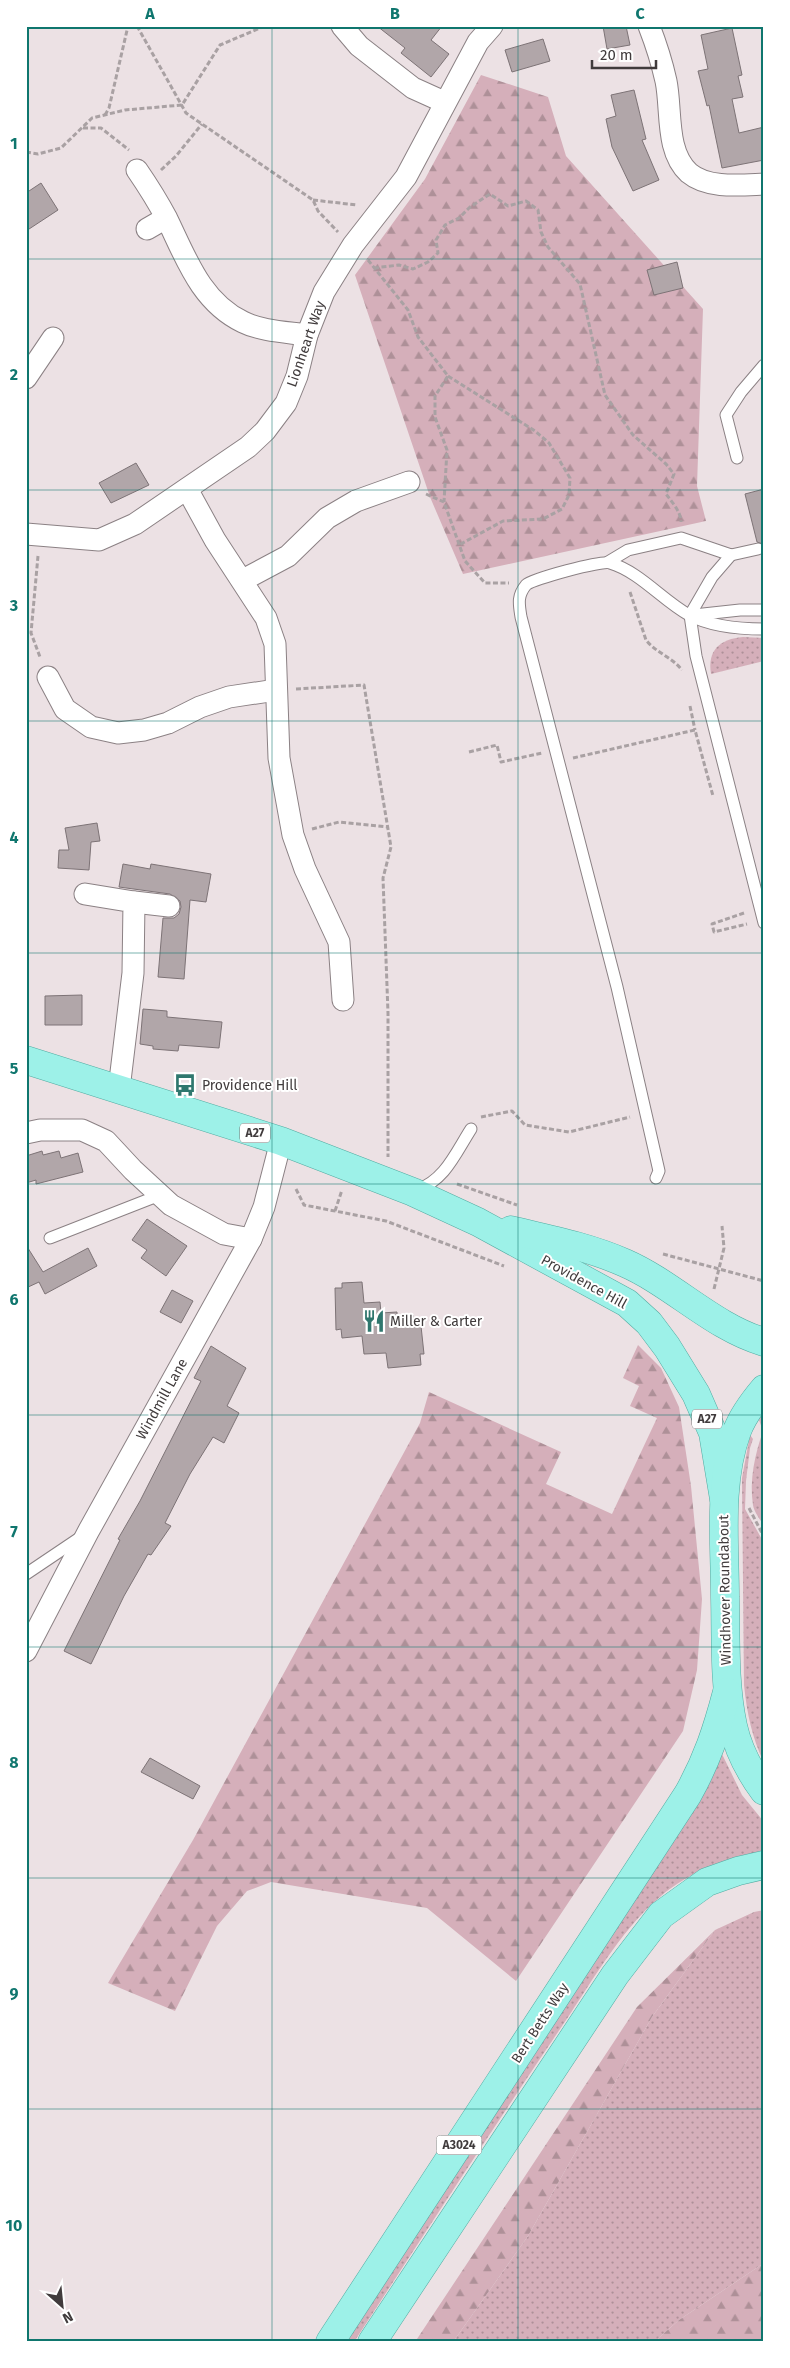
<svg xmlns="http://www.w3.org/2000/svg" width="790" height="2368" font-family="'Fira Sans',sans-serif">
<defs>
<pattern id="grass-dots" width="8" height="8" patternUnits="userSpaceOnUse" patternTransform="scale(1.25)"><rect width="8" height="8" fill="#d5afba"/><path d="M2 2h.1M6 6h.1" fill="none" stroke="#ae9098" stroke-width="1.8" stroke-linecap="round"/></pattern>
<pattern id="forest-firs" width="22" height="20" patternUnits="userSpaceOnUse" patternTransform="scale(1.25)"><rect width="22" height="20" fill="#d5afba"/><path d="M5 1l3.5 6h-7zM16 11l3.5 6h-7z" fill="#ae9098"/></pattern>
</defs>
<rect width="100%" height="100%" fill="#ece1e4"/>
<g fill="url(#grass-dots)">
<path d="M743 637 764 638V661L711 674C707 650 720 639 743 637Z"/>
<path d="M764 1412V1526C760 1519 754 1512 753 1505 749 1480 755 1454 763 1431L759 1420Z"/>
<path d="M750 1435 753 1439 750 1448 746 1481 745 1509 764 1543V1763C752 1737 747 1714 744 1685L742 1478Z"/>
<path d="M722 1754 742 1795 764 1822V1852C728 1858 689 1872 661 1896 618 1932 588 1989 556 2035 488 2136 421 2239 354 2342H346Z"/>
<path d="M764 1910V2263L679 2320 654 2342H453L528 2236 652 2017 715 1930 754 1912Z"/>
</g>
<g fill="url(#forest-firs)">
<path d="M481 75 548 97 566 156 703 309 697 486 706 521 463 574 430 497 355 275 425 179Z"/>
<path d="M638 1345 661 1368 679 1407 691 1486 702 1599 697 1670 683 1731 516 1981 427 1908 271 1882 247 1891 217 1926 175 2011 108 1983 193 1840 420 1423 429 1392 561 1452 546 1484 612 1514 657 1418 630 1406 639 1386 623 1378Z"/>
<path d="M715 1930 652 2017 528 2236 453 2342H415L637 2007Z"/>
<path d="M764 2263V2342H654L679 2320Z"/>
</g>
<g fill="#b1a6a9" stroke="#7d7376">
<path d="M377 26H442L431 40 449 54 431 77 401 53 405 48Z"/>
<path d="M603 26H626L630 45 607 49Z"/>
<path d="M732 28 742 75 738 76 743 97 732 99 739 133 764 127V160L722 168 709 105 707 106 698 71 708 69 701 35Z"/>
<path d="M543 39 550 61 512 72 505 50Z"/>
<path d="M634 90 646 139 642 140 659 180 633 191 612 147 606 119 616 116 611 95Z"/>
<path d="M41 183 58 210 26 231V193Z"/>
<path d="M677 262 683 288 654 295 647 270Z"/>
<path d="M136 463 149 485 111 503 99 483Z"/>
<path d="M764 489V544H763L757 542 745 494Z"/>
<path d="M97 823 100 841 91 842 89 870 58 868 59 850H69L65 828Z"/>
<path d="M123 864 150 869 151 864 211 874 206 902 190 900 184 979 158 977 163 918H174L179 914 181 907 180 901 170 894 119 887Z"/>
<path d="M82 995V1025H45V996Z"/>
<path d="M143 1009 167 1011V1017L222 1022 219 1048 179 1045 178 1051 153 1049V1046L140 1044Z"/>
<path d="M42 1151 43 1155 59 1151 61 1158 78 1153 83 1172 36 1184V1180L26 1183V1156Z"/>
<path d="M147 1219 187 1246 166 1276 141 1258 147 1250 132 1240Z"/>
<path d="M26 1245 43 1272 88 1248 97 1266 45 1294 39 1282 26 1288Z"/>
<path d="M362 1282 364 1303 380 1302 381 1313 397 1312V1316L413 1315 414 1327 421 1326 424 1354H420L421 1365 388 1368 386 1353 364 1354 362 1336 342 1338 341 1329 336 1330 335 1288H342V1283Z"/>
<path d="M172 1290 193 1301 181 1323 160 1312Z"/>
<path d="M211 1346 246 1368 227 1406 239 1413 224 1443 213 1437 190 1474 165 1523 171 1526 151 1555 148 1554 124 1596 91 1664 64 1651 120 1540 118 1539 140 1501 201 1381 194 1378Z"/>
<path d="M150 1758 200 1786 193 1799 141 1772Z"/>
</g>
<g fill="none" stroke-linecap="round" stroke-linejoin="round">
<defs>
<g id="lane">
<path d="M737 458 726 415 741 392 764 365"/>
<path d="M731 555 712 577 690 615 696 656 764 923"/>
<path d="M608 562 628 550 681 538 731 555 758 549"/>
<path d="M694 615 740 610H764"/>
<path d="M656 1178 659 1171 617 987 521 617C519 604 517 596 526 585 532 579 602 560 610 563 640 572 662 600 689 615 712 627 739 629 764 629"/>
<path d="M417 1190C445 1180 455 1154 471 1129"/>
<path d="M50 1238 160 1195"/>
<path d="M26 1574 81 1537"/>
</g>
<g id="street">
<path d="M342 26 359 46 413 88 444 102"/>
<path d="M649 26C656 44 662 63 666 81 672 110 665 151 689 173 708 189 741 185 764 184"/>
<path d="M137 170C148 186 158 202 167 219 186 258 201 302 243 322 261 331 286 332 307 335"/>
<path d="M147 229 166 218"/>
<path d="M26 378 53 338"/>
<path d="M187 489 215 540 266 618 275 644 279 758 293 835 305 869 339 942 343 1000"/>
<path d="M26 534 99 540 135 524 248 447 265 431 286 403 297 376 307 335 324 292 353 245 406 177 478 42 492 26"/>
<path d="M243 580 288 556 327 518 356 501 409 482"/>
<path d="M48 677 65 709 91 727 118 733 144 730 168 723 200 707 229 697 276 690"/>
<path d="M85 894 134 902 133 973 119 1089"/>
<path d="M134 902 169 906"/>
<path d="M26 1133 40 1130H82L106 1141 133 1170 171 1205 224 1234 251 1239"/>
<path d="M26 1651 88 1532 251 1239 264 1207 281 1141"/>
</g>
<g id="primary">
<path d="M26 1060 281 1141 413 1192 478 1222 627 1303 649 1323 667 1347 696 1394 713 1433 724 1499"/>
<path d="M511 1230C549 1239 589 1247 625 1263 673 1284 713 1327 764 1342"/>
<path d="M764 1389C753 1402 743 1415 737 1431 718 1483 725 1543 725 1597 726 1640 724 1684 733 1726 738 1749 750 1772 764 1791"/>
<path d="M330 2342 688 1794C707 1760 717 1730 727 1692"/>
<path d="M372 2342 615 1975 661 1915 707 1882 738 1871 764 1865"/>
</g>
</defs>
<use href="#lane" stroke="#8b8184" stroke-width="13"/>
<use href="#street" stroke="#8b8184" stroke-width="23"/>
<use href="#primary" stroke="#52aba1" stroke-width="29"/>
<g stroke="#a9a1a3" stroke-width="3" stroke-dasharray="5 2.5" stroke-linecap="butt">
<path d="M137 26 186 113 313 200 318 211 338 232"/>
<path d="M105 115 109 108 128 26"/>
<path d="M83 128H101L129 150"/>
<path d="M26 152 38 154 61 148 92 118 125 110 182 105 220 45 265 26"/>
<path d="M161 170 176 156 202 124"/>
<path d="M313 200 357 205"/>
<path d="M368 260 408 310 418 337 448 376 435 396V417L447 450 444 502"/>
<path d="M374 268 399 265 413 269 428 262 438 253 436 240 445 225 459 218 470 207 490 194 508 206 526 201 538 210 541 232 548 247 580 284 605 395 633 435 666 464 674 474 666 494C672 502 681 512 681 522"/>
<path d="M448 376 535 431 549 443 570 478 569 495 562 509 543 519 503 521 459 545"/>
<path d="M426 494 444 502 465 561 485 583H509"/>
<path d="M38 556 31 633 40 657"/>
<path d="M630 592 646 640C656 653 672 657 682 670"/>
<path d="M296 689 364 685 391 847 383 878 388 1013V1157"/>
<path d="M690 706 695 730"/>
<path d="M469 752 497 745 501 762 542 753"/>
<path d="M573 758 695 730 713 796"/>
<path d="M312 829 339 822 388 827"/>
<path d="M744 913 712 924 714 932 747 924"/>
<path d="M481 1117 512 1111 525 1125 569 1132 630 1117"/>
<path d="M457 1184 517 1205"/>
<path d="M296 1189 304 1205 386 1221 504 1266"/>
<path d="M335 1211 342 1190"/>
<path d="M663 1254 764 1281"/>
<path d="M714 1289 724 1248 722 1226"/>
<path d="M749 1508 764 1537"/>
</g>
<use href="#lane" stroke="#fff" stroke-width="11"/>
<use href="#street" stroke="#fff" stroke-width="21"/>
<use href="#primary" stroke="#9df1e8" stroke-width="28"/>
</g>
<path fill="none" stroke="#0f766e" stroke-width="1" stroke-opacity="0.55" d="M272 26V2342M518 26V2342M26 259H764M26 490H764M26 721H764M26 953H764M26 1184H764M26 1415H764M26 1647H764M26 1878H764M26 2109H764"/>
<defs>
<symbol id="bus-bare" viewBox="-9 -9 18 18"><path d="M-5-6H5V4H4V6H2V4H-2V6H-4V4H-5ZM-3.5-4V0h7V-4ZM-3.5 1.2v1.5H-2V1.2ZM2 1.2v1.5H3.5V1.2Z" fill="#2f776e" stroke="#fff" stroke-width="2.5" paint-order="stroke"/></symbol>
<symbol id="restaurant-bare" viewBox="-9 -9 18 18"><path d="M-5-6h1v4h1v-4h1v4h1v-4h1v5L-1.5 .5V6h-2V.5L-5-1ZM5-6V6H3V1.5H1.5Q1.5-4 5-6Z" fill="#2f776e" stroke="#fff" stroke-width="2.5" paint-order="stroke"/></symbol>
</defs>
<g fill-rule="evenodd">
<use href="#bus-bare" x="169" y="1069" width="32" height="32"/>
<use href="#restaurant-bare" x="358" y="1305" width="32" height="32"/>
</g>
<g text-anchor="middle" dominant-baseline="central" stroke-width="4" stroke-linejoin="round" paint-order="stroke">
<g fill="#fff" stroke="#797676" stroke-width="1">
<rect x="240" y="1123.5" width="30" height="19" rx="4"/>
<rect x="692" y="1409.5" width="30" height="19" rx="4"/>
<rect x="436.5" y="2135.5" width="45" height="19" rx="4"/>
</g>
<g font-size="12" font-weight="bold" fill="#403b3c">
<text x="255" y="1133">A27</text>
<text x="707" y="1419">A27</text>
<text x="459" y="2145">A3024</text>
</g>
<g font-size="14" fill="#403b3c" stroke="#fff">
<text transform="translate(306 344) rotate(-71)">Lionheart Way</text>
<text transform="translate(584 1282) rotate(29)">Providence Hill</text>
<text transform="translate(162 1399) rotate(-61)">Windmill Lane</text>
<text transform="translate(725 1590) rotate(-91)">Windhover Roundabout</text>
<text transform="translate(540 2023) rotate(-57)">Bert Betts Way</text>
</g>
<g font-size="14" fill="#403b3c" stroke="#fff" text-anchor="start">
<text x="202" y="1085">Providence Hill</text>
<text x="390" y="1321">Miller &amp; Carter</text>
</g>
</g>
<rect width="790" height="2368" fill="none" stroke="#ffffff" stroke-width="55"/>
<g transform="translate(62 2306) rotate(153)" stroke="#ffffff" stroke-width="4" paint-order="stroke">
<path d="M0-4L9 19L0 12L-9 19Z" fill="#403b3c"/>
<text y="-8" font-size="14" font-weight="bold" text-anchor="middle" fill="#403b3c">N</text>
</g>
<path d="M592 60v8h64v-8" fill="none" stroke="#403b3c" stroke-width="2.5"/>
<text x="600" y="60" font-size="15" fill="#403b3c" stroke="#ffffff" stroke-width="4" paint-order="stroke">20 m</text>
<rect x="28" y="28" width="734" height="2312" fill="none" stroke="#0f766e" stroke-width="2"/>
<g font-size="16" text-anchor="middle" font-weight="bold" fill="#0f766e">
<text x="150" y="19">A</text>
<text x="395" y="19">B</text>
<text x="640" y="19">C</text>
<text x="14" y="149">1</text>
<text x="14" y="380">2</text>
<text x="14" y="611">3</text>
<text x="14" y="843">4</text>
<text x="14" y="1074">5</text>
<text x="14" y="1305">6</text>
<text x="14" y="1537">7</text>
<text x="14" y="1768">8</text>
<text x="14" y="1999">9</text>
<text x="14" y="2231">10</text>
</g>
</svg>
